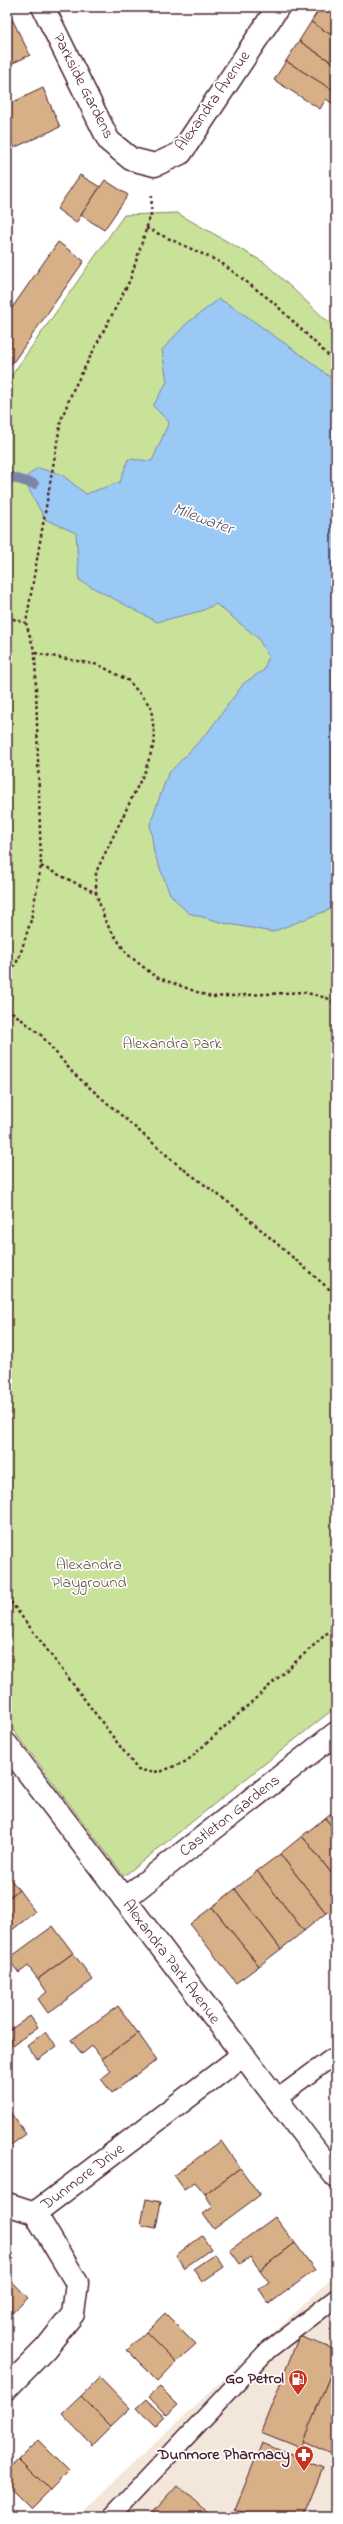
<svg xmlns="http://www.w3.org/2000/svg" width="343" height="2524" font-family="'Indie Flower',sans-serif">
<rect width="100%" height="100%" fill="#fff"/>
<filter id="ink" filterUnits="userSpaceOnUse"><feTurbulence type="fractalNoise" baseFrequency=".025" numOctaves="2"/><feDisplacementMap in="SourceGraphic" scale="8" xChannelSelector="R" yChannelSelector="G"/><feConvolveMatrix kernelMatrix="1 2 1 2 8 2 1 2 1" color-interpolation-filters="sRGB"/></filter>
<g filter="url(#ink)">
<path fill="#f3e7db" d="M336 2274V2517H76Z"/>
<path fill="#c9e299" stroke="#8a8062" d="M177 213 265 263 336 329V1707L124 1876 7 1722V382L124 215Z"/>
<path fill="#9bc9f6" stroke="#7b85a5" d="M219 299C242 311 259 326 280 340 300 354 318 366 336 383V907L272 932 224 923 188 913 170 894 154 853 150 824 168 774 208 732 244 683 264 670 268 656 258 638 216 604 201 611 157 622 79 580 76 533 45 519 23 479 38 468 61 474 86 494 120 482 128 459 152 461 169 422 153 406 167 382 162 350 186 324Z"/>
<g fill="none" stroke-linecap="round" stroke-linejoin="round">
<path stroke="#7b85a5" stroke-width="10" d="M7 476 34 484"/>
</g>
<g fill="#d7b088" stroke="#4a1f2b">
<path d="M320 7H329L336 11V38L311 22Z"/>
<path d="M7 9 13 21 7 24Z"/>
<path d="M13 21 30 55 7 66V24Z"/>
<path d="M311 22 336 38V65L299 41Z"/>
<path d="M299 41 336 65V83L332 90 286 61Z"/>
<path d="M286 61 336 92V106L326 99 320 109 274 80Z"/>
<path d="M43 88 60 127 9 150 7 146V105Z"/>
<path d="M80 175 100 187 76 223 57 209Z"/>
<path d="M105 180 128 195 104 230 81 215Z"/>
<path d="M58 242 84 261 7 371V315Z"/>
<path d="M336 1809V1832L325 1818Z"/>
<path d="M325 1818 336 1832V1879L302 1836Z"/>
<path d="M302 1836 336 1879V1906L326 1913 280 1854Z"/>
<path d="M280 1854 326 1913 304 1931 257 1871Z"/>
<path d="M257 1871 304 1931 281 1949 235 1889Z"/>
<path d="M7 1875 19 1890 7 1899Z"/>
<path d="M235 1889 281 1949 259 1966 212 1907Z"/>
<path d="M19 1890 35 1912 7 1934V1899Z"/>
<path d="M212 1907 259 1966 236 1983 190 1924Z"/>
<path d="M53 1926 73 1953 38 1979 28 1966 19 1973 8 1959Z"/>
<path d="M73 1953 93 1980 48 2013 38 1999 47 1992 38 1979Z"/>
<path d="M118 2006 138 2033 102 2059 92 2046 82 2054 71 2040Z"/>
<path d="M30 2016 38 2027 13 2045 7 2032Z"/>
<path d="M45 2032 57 2046 38 2060 27 2046Z"/>
<path d="M138 2033 157 2060 112 2093 101 2079 111 2071 102 2059Z"/>
<path d="M10 2112 26 2134 7 2148V2114Z"/>
<path d="M221 2141 240 2168 205 2194 195 2182 184 2189 174 2175Z"/>
<path d="M240 2168 260 2195 214 2229 203 2214 213 2207 205 2194Z"/>
<path d="M146 2199 161 2202 156 2228 141 2225Z"/>
<path d="M275 2217 295 2243 260 2270 250 2257 240 2264 230 2250Z"/>
<path d="M202 2236 211 2249 184 2268 176 2255Z"/>
<path d="M295 2243 315 2270 269 2304 259 2289 269 2282 260 2270Z"/>
<path d="M215 2254 224 2267 202 2282 193 2269Z"/>
<path d="M9 2278 28 2298 7 2318V2280Z"/>
<path d="M165 2313 196 2344 176 2362 146 2332Z"/>
<path d="M146 2332 176 2362 158 2381 127 2350Z"/>
<path d="M299 2336 336 2350V2361L301 2448 261 2432Z"/>
<path d="M336 2361V2455L303 2441Z"/>
<path d="M100 2377 130 2408 111 2426 81 2396Z"/>
<path d="M160 2387 178 2405 167 2415 149 2396Z"/>
<path d="M81 2396 111 2426 92 2445 62 2414Z"/>
<path d="M147 2399 165 2417 155 2427 137 2408Z"/>
<path d="M38 2440 69 2471 50 2490 19 2459Z"/>
<path d="M262 2443 323 2468 303 2517H255L235 2509Z"/>
<path d="M19 2459 50 2490 31 2509 7 2485V2471Z"/>
<path d="M177 2485 210 2515 208 2517H148Z"/>
</g>
<g fill="none" stroke-linecap="round" stroke-linejoin="round">
<defs>
<g id="service">
<path d="M276 2099 330 2059"/>
<path d="M111 2517 268 2350 336 2298"/>
</g>
<g id="minor">
<path d="M43 7 109 141 131 159 155 165 181 153 278 7"/>
<path d="M124 1899 336 1733"/>
<path d="M7 2204 35 2213"/>
<path d="M7 2388 46 2348 73 2314 77 2283 35 2213 243 2055"/>
</g>
<path id="tertiary" d="M7 1745 336 2177"/>
</defs>
<use href="#service" stroke="#4a1f2b" stroke-width="20"/>
<use href="#minor" stroke="#4a1f2b" stroke-width="25"/>
<use href="#tertiary" stroke="#4a1f2b" stroke-width="25"/>
<g stroke="#4a1f2b" stroke-width="2.5" stroke-dasharray="3 3" stroke-linecap="butt">
<path d="M146 228 220 262 273 302 336 363"/>
<path d="M7 617 26 623"/>
<path d="M35 653 99 665 129 681 151 707 155 741 145 771 96 872V893"/>
<path d="M41 866 96 893 106 923 127 954 156 977 211 997 303 992 327 998 336 1004"/>
<path d="M7 978 19 958 31 920 41 866 35 653 26 623 61 420 73 390 130 280 151 214 152 194"/>
<path d="M7 1008 41 1035 73 1073 178 1165 236 1208 336 1295"/>
<path d="M7 1597 138 1770 160 1772 187 1761 336 1625"/>
</g>
<use href="#service" stroke="#fff" stroke-width="17"/>
<use href="#minor" stroke="#fff" stroke-width="22"/>
<use href="#tertiary" stroke="#fff" stroke-width="22"/>
</g>
</g>
<defs>
<symbol id="fuel-pin" viewBox="-11 -11 22 30"><path d="M0 17L-7.5 6A9.5 9.5 0 1 1 7.5 6Z" fill="#c8321e" stroke="#fff"/><path d="M-5.5-6h7V0h2V4h1.3V-2.5L3-4.5l.8-.8L6-3V5H2.5V1h-1V6h-7ZM-4.2-4.7v3.2H.2V-4.7Z" fill="#fff"/></symbol>
<symbol id="pharmacy-pin" viewBox="-11 -11 22 30"><path d="M0 17L-7.5 6A9.5 9.5 0 1 1 7.5 6Z" fill="#c8321e" stroke="#fff"/><path d="M-2-6h4v4h4v4h-4v4h-4v-4h-4v-4h4Z" fill="#fff"/></symbol>
</defs>
<g fill-rule="evenodd">
<use href="#fuel-pin" x="287" y="2368" width="22" height="30"/>
<use href="#pharmacy-pin" x="293" y="2444" width="22" height="30"/>
</g>
<g text-anchor="middle" dominant-baseline="central" stroke-width="3.5" stroke-linejoin="round" paint-order="stroke">
<g font-size="16" fill="#4a1f2b" stroke="#fff">
<text transform="translate(83 86) rotate(63)">Parkside Gardens</text>
<text transform="translate(213 101) rotate(-55)">Alexandra Avenue</text>
<text transform="translate(230 1816) rotate(-38)">Castleton Gardens</text>
<text transform="translate(171 1962) rotate(53)">Alexandra Park Avenue</text>
<text transform="translate(83 2177) rotate(-37)">Dunmore Drive</text>
</g>
<g font-size="16" fill="#6a5046" stroke="#fff">
<text x="172" y="1044">Alexandra Park</text>
<text x="89" y="1565">Alexandra<tspan x="89" dy="18">Playground</tspan></text>
</g>
<g font-size="16" font-weight="bold" fill="#4a1f2b" stroke="#fff" text-anchor="end">
<text x="284" y="2379">Go Petrol</text>
<text x="290" y="2455">Dunmore Pharmacy</text>
</g>
<g font-size="17" font-style="italic" fill="#625268" stroke="#fff">
<text transform="translate(203 519) rotate(20)">Milewater</text>
</g>
</g>
<rect width="343" height="2524" fill="none" stroke="#fff" stroke-width="24"/>
<rect x="12" y="12" width="319" height="2500" fill="none" stroke="#4a1f2b" stroke-width="1.5" filter="url(#ink)"/>
</svg>
